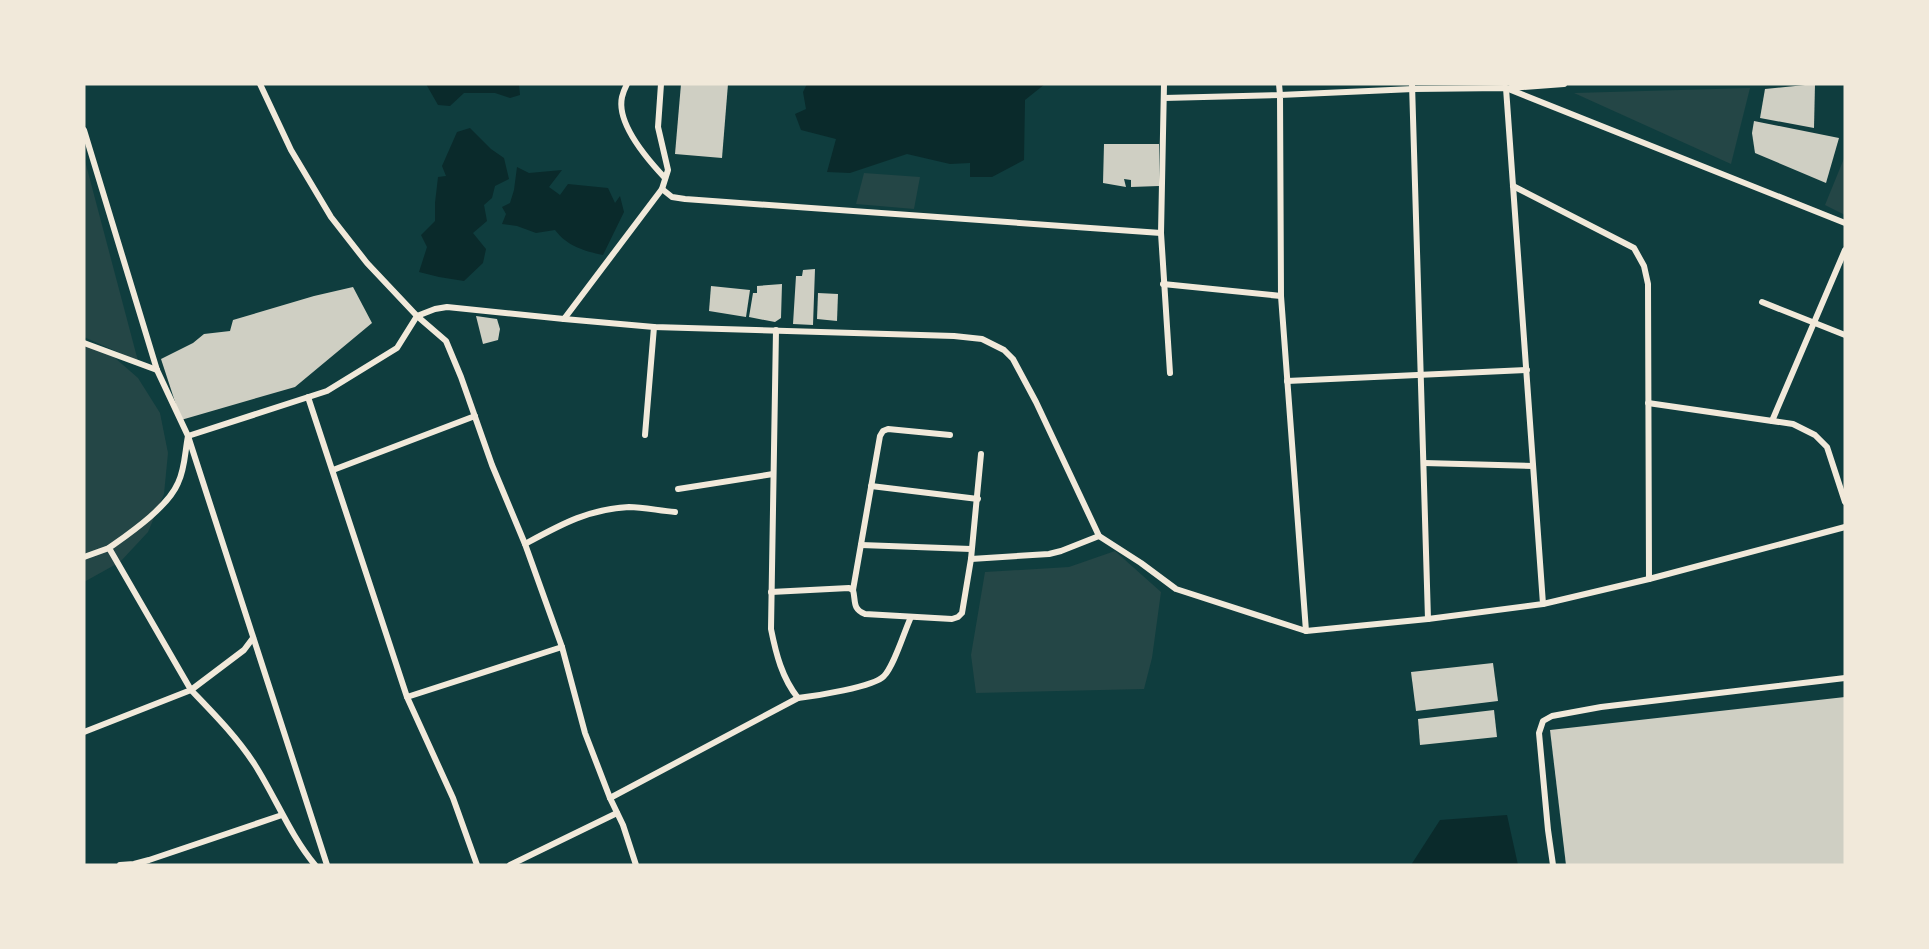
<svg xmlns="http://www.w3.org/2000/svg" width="1929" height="949" font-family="Inter,sans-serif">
<rect width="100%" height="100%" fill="#0f3d3e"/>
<g fill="#244646">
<path d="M1750 88 1731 164 1574 93Z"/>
<path d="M1845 156V215L1825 205Z"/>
<path d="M84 157 138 361 84 337Z"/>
<path d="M864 173 920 177 914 209 856 204Z"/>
<path d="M84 341 107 351 138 378 160 413 168 453 164 494 148 532 120 562 84 582Z"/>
<path d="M1115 551 1161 592 1152 658 1144 689 976 693 971 655 985 572 1069 567Z"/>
</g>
<g fill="#0a2a2b">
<path d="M426 84H519L520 95 510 98 495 93H464L450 106 438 105Z"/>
<path d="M807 84H1045L1025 100 1024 160 992 177H970V163L950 164 907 154 850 173 827 172 836 139 801 130 795 114 806 109 803 92Z"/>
<path d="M470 128 491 149 504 158 509 179 495 186 492 198 484 205 487 221 473 233 486 249 483 263 464 281 439 277 419 272 427 247 421 235 435 221V203L438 177 446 176 442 166 457 132Z"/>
<path d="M517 167 529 173 562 170 549 187 560 195 568 184 608 188 615 203 620 196 624 212 603 255C584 251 567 246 555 230L536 233 517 226 502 224 506 214 502 207 510 203 514 190Z"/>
<path d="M1507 815 1518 865H1411L1440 820Z"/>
</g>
<g fill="#cfcfc3">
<path d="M681 84H728L722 158 675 154Z"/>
<path d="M1815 84 1814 128 1760 118 1765 89Z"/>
<path d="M1754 121 1839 138 1826 183 1755 153 1752 133Z"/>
<path d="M1104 144H1159V186L1131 187V180L1124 179 1126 187 1103 183Z"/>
<path d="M815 269 813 325 793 324 796 276H802L803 270Z"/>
<path d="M782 284 781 318 775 322 749 317 753 293H757V286Z"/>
<path d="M711 286 750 290 746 317 709 311Z"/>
<path d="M353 287 372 323 295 387 181 420 161 359 193 343 204 334 230 331 233 320 314 296Z"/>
<path d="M818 293 838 294 837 321 817 319Z"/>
<path d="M476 316 497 319 500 329 498 340 483 344Z"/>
<path d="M1493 663 1498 701 1416 711 1411 672Z"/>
<path d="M1845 697V865H1566L1550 730Z"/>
<path d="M1494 710 1497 737 1420 745 1418 719Z"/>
</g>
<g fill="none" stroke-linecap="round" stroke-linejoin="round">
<g stroke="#f1e9da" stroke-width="6">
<path d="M260 84 291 150 331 217 367 263 417 316 446 341 461 377 492 465 525 544 562 647 585 733 610 798 623 825 636 865"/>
<path d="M627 84C625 88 623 93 622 97 616 124 648 160 665 178"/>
<path d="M1164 84 1161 233 1170 373"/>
<path d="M1412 84 1428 619"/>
<path d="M1506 88 1543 604 1428 619 1306 631 1281 296 1280 95 1413 89Z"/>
<path d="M1506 88 1845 223"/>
<path d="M1510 88 1564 84"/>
<path d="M1164 98 1280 95 1279 84"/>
<path d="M84 130 157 370 188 436 327 865"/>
<path d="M1513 186 1634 248 1644 266 1648 284 1649 579"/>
<path d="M662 189 672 197 685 199 1161 233"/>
<path d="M1163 284 1281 296"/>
<path d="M1762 302 1845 335"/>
<path d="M564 319 654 327 954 336 982 339 1004 350 1013 359 1036 402 1099 536 1141 563 1176 589 1306 631"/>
<path d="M776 330 771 629C776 654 782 678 798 698 815 696 874 687 884 676 894 666 904 632 911 617"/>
<path d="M84 343 157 370"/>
<path d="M1287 381 1527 370"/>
<path d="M308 397 407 697 453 798 477 865"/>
<path d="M1648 403 1793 424 1815 435 1827 447 1845 502"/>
<path d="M1772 421 1845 250"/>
<path d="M645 435 654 327"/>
<path d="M1424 463 1533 466"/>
<path d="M333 470 475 416"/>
<path d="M871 486 978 499"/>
<path d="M678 489 773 474"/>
<path d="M525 544C560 525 588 509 629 507 644 507 660 511 675 512"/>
<path d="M861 545 971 549"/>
<path d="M84 557 109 548"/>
<path d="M971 559 1049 554 1061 551 1099 536"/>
<path d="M853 590 880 436 883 431 888 429 950 435"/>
<path d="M771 592 849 588 853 590C856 601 852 609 865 614L952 619 958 617 962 613 971 559 981 454"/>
<path d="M1543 604 1649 579 1845 527"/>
<path d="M253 638 244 650 191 690C214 714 237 737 255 765 276 798 290 835 315 865"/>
<path d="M407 697 562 647"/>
<path d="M84 732 191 690 109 548C130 533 168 507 178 483 185 469 185 451 188 436L327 391 397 348 417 316 435 309 447 307 564 319 662 189 668 170 658 127 661 84"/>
<path d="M610 798 798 698"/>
<path d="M120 865 134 864 149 860 282 815"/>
<path d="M510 865 617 813"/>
<path d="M1553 865 1548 830 1539 733 1543 721 1552 716 1601 707 1845 678"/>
</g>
</g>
<rect width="1929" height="949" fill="none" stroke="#f1e9da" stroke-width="171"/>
</svg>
